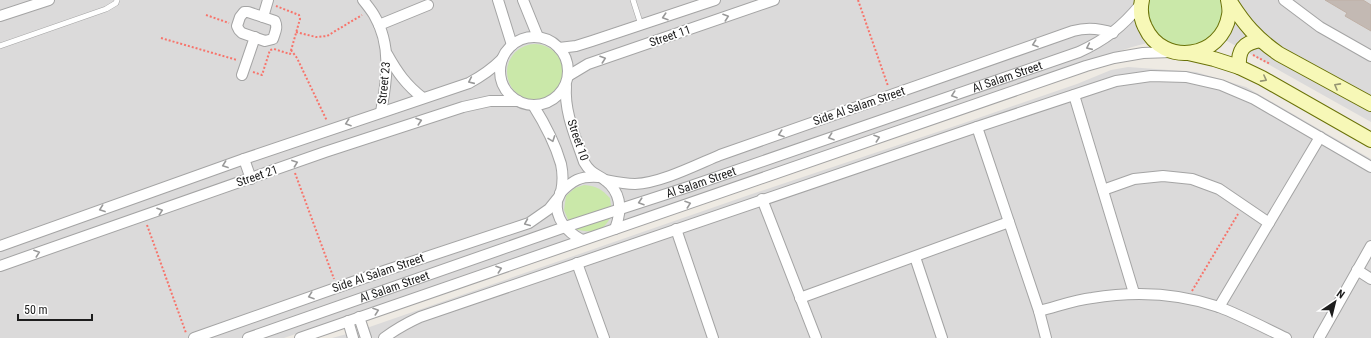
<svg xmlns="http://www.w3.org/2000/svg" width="1371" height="338" font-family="'Roboto Condensed',sans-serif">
<rect width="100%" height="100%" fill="#eeeae3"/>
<g fill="#dbdada">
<path d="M0 0H1371V122L1204 28 1132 47 1017 86 284 338H0Z"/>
<path d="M1128 67 1196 72 1246 87 1371 159V338H332L358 331 752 194 964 123 1077 84 1111 70Z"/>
</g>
<g fill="#cae8a9">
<path d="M1149 0H1220L1222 14 1219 26 1211 37 1201 45 1188 48 1163 42 1148 22 1147 9Z"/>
<circle cx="535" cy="72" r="28"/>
<path d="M584 185C597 186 601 189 610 198L611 206 569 222 564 210 566 196 575 188Z"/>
<path d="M612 215C602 234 593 233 574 229Z"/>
</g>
<path fill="#c3b9b3" stroke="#bfb0a6" d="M1325 0H1363L1371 5V31L1345 16 1347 13Z"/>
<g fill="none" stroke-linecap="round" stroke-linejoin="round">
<defs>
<g id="lane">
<path d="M633 0 641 25"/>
<path d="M0 46 106 9 116 3 117 0"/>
</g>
<g id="street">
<path d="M363 0C367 5 371 10 374 15 392 45 387 80 381 112"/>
<path d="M498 0 512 45"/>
<path d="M523 0 538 37"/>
<path d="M1284 0 1320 27 1371 56"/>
<path d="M244 12H248L275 21C278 28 275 32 273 39L265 41 242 33 239 30 237 26 240 17Z"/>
<path d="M0 16 49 0"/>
<path d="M263 17 268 0"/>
<path d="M379 25 428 5"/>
<circle cx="534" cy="71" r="34"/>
<path d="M559 48 576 46 592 41 715 0"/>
<path d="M387 54C397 72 406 85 423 98"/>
<path d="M242 75 255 37"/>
<path d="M568 76 588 64 774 0"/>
<path d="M566 86C564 112 576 138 584 162 591 174 595 173 605 180 622 193 622 211 615 229"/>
<path d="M1074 95 1134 293"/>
<path d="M533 105C545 124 555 143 561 164 563 173 563 183 561 192 560 195 558 198 557 201 555 219 567 232 582 240"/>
<path d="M977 127 1039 311 1046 338"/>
<path d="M244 159 251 179"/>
<path d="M605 180C615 182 624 184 635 184 661 183 696 165 720 155L1073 31C1087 27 1099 28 1113 33"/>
<path d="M1103 190 1134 179 1163 176 1192 179 1219 189 1269 223"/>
<path d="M560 193C573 180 580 176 598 177"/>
<path d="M762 199 816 338"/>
<path d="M676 229 713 338"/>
<path d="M0 246 244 159 469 83C482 76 492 69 502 59"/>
<path d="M915 257 942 338"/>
<path d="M577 263 604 338"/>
<path d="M0 266 325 152 463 107 490 101H518"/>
<path d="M1357 270 1371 279"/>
<path d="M800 298 1009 222"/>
<path d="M1219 307 1320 137"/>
<path d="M1039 311C1056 307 1074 300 1092 298 1135 291 1178 293 1219 307 1240 315 1265 328 1286 338"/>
<path d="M359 317 366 338"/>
<path d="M348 321 353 338"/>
<path d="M194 338 384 271 529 223 549 209 557 199"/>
<path id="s1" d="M248 338 565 227 688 187 1079 52C1105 40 1122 27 1140 5"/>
<path d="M300 338 1086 66 1114 58 1143 53 1172 52"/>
<path d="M384 338C396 329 407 323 420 317L977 127 1116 81 1151 76 1186 77 1221 85 1254 99 1371 167"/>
<path d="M1319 338 1371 246"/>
</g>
<g id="secondary">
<path d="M1142 0C1140 9 1141 19 1145 27 1163 67 1222 59 1229 15 1230 11 1229 5 1228 0"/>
<path d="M1229 0C1244 24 1256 38 1279 54L1371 104"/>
<path d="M1188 53 1214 59 1239 67 1262 78 1371 140"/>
<path d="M1239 67C1238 50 1243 43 1260 40"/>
</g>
</defs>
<use href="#lane" stroke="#a4a4a4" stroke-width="6"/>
<use href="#street" stroke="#a4a4a4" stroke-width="12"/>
<use href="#secondary" stroke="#6a7207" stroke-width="16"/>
<g stroke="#f7746b" stroke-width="2" stroke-dasharray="2 2" stroke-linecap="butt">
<path d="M858 0 888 86"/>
<path d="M206 15 229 23"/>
<path d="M296 32 316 37 327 36 362 15"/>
<path d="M161 38 237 60"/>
<path d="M291 50 297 58 327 121"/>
<path d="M1253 55 1270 64"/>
<path d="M253 72 262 75 270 50 274 49 290 54 300 19 299 15 276 6"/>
<path d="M295 173 334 279"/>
<path d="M147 225 186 333"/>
<path d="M1192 291 1238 214"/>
</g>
<use href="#lane" stroke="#fff" stroke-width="5"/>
<use href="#street" stroke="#fff" stroke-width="10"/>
<use href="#secondary" stroke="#f7f8b7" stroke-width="14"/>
</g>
<defs><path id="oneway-chevron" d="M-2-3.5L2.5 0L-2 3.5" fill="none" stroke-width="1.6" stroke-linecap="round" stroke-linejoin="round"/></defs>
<g stroke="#999">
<use href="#oneway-chevron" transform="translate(665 17) rotate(162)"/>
<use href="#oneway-chevron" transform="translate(726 17) rotate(-19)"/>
<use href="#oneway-chevron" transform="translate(1035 44) rotate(161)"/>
<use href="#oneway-chevron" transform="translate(1089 47) rotate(156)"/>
<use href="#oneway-chevron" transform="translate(603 59) rotate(-19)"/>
<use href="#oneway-chevron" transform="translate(471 81) rotate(156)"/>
<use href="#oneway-chevron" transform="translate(954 95) rotate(161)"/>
<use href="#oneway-chevron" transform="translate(419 121) rotate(-18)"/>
<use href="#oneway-chevron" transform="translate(348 123) rotate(161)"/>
<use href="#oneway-chevron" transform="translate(781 134) rotate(161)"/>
<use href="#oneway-chevron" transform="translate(831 137) rotate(161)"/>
<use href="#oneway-chevron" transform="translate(877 138) rotate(-19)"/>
<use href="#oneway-chevron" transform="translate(552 139) rotate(70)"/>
<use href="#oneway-chevron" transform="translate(295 163) rotate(-20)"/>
<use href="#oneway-chevron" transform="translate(225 165) rotate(160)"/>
<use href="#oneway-chevron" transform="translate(641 202) rotate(162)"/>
<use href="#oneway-chevron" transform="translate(688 204) rotate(-19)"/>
<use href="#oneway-chevron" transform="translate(102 209) rotate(160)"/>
<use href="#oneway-chevron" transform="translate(160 211) rotate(-19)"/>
<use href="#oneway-chevron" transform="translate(527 223) rotate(157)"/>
<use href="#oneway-chevron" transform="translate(37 253) rotate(-19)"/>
<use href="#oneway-chevron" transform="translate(499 269) rotate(-19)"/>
<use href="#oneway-chevron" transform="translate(311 296) rotate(161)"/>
<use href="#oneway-chevron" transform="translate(376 311) rotate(-19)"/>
</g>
<g stroke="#959572">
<use href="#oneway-chevron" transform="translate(1264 79) rotate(28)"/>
<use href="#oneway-chevron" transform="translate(1337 86) rotate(-151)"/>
</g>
<g text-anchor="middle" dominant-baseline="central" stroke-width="3.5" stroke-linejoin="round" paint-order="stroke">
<g font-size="12" fill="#1d1d1d" stroke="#fff">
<text transform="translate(670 36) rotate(-19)">Street 11</text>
<text stroke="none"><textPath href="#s1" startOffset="803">Al Salam Street</textPath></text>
<text transform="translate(384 83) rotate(-84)">Street 23</text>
<text transform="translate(859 106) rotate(-19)">Side Al Salam Street</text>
<text transform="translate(578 140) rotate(71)">Street 10</text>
<text transform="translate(257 176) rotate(-19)">Street 21</text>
<text stroke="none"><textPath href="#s1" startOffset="479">Al Salam Street</textPath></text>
<text transform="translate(378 273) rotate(-19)">Side Al Salam Street</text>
<text stroke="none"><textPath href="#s1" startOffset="155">Al Salam Street</textPath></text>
</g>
</g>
<g transform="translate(1335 302) rotate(35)" stroke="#ffffff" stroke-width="3" paint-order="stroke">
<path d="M0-3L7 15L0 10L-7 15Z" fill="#1d1d1d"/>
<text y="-6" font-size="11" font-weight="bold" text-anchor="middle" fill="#1d1d1d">N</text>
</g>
<path d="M18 314v6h74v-6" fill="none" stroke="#1d1d1d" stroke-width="2"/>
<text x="24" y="314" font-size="12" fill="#1d1d1d" stroke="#ffffff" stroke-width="3" paint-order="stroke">50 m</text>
</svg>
